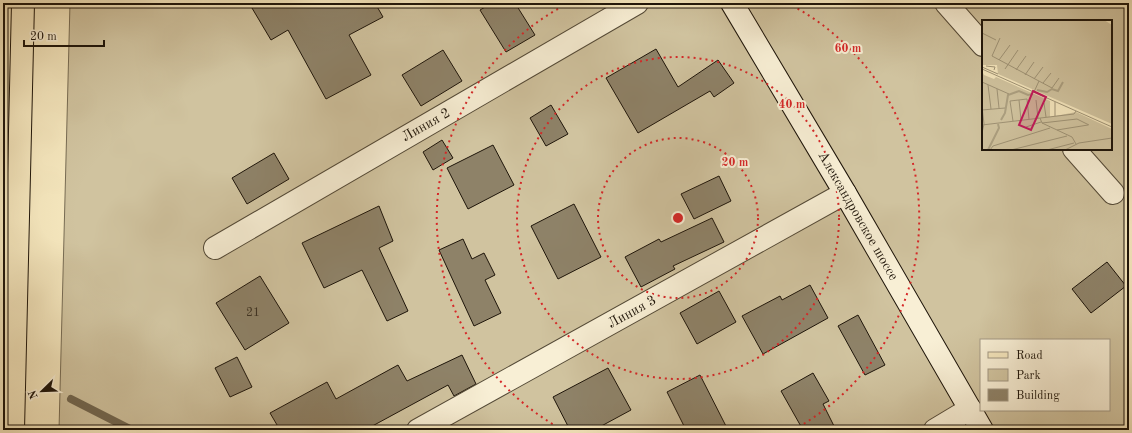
<svg xmlns="http://www.w3.org/2000/svg" width="1132" height="433" font-family="'Old Standard TT',serif">
<rect width="100%" height="100%" fill="#f5e7be"/>
<filter id="stains"><feTurbulence type="fractalNoise" baseFrequency=".005" numOctaves="4"/><feColorMatrix values="0 0 0 0 .2 0 0 0 0 .09 0 0 0 0 .02 0 0 0 .5 -.17"/></filter>
<radialGradient id="worn" r=".72"><stop offset=".6" stop-color="#630" stop-opacity="0"/><stop offset="1" stop-color="#630" stop-opacity=".3"/></radialGradient>
<path fill="#d0c39f" stroke="#776c54" fill-rule="evenodd" d="M70 3H1129V430H59ZM983 21H1111V149H983ZM981 340H1109V410H981Z"/>
<g fill="none" stroke-linecap="round" stroke-linejoin="round">
<path stroke="#736851" stroke-width="8" d="M71 399 132 430"/>
</g>
<g fill="#8e8268" stroke="#1e150a">
<path d="M249 3H375L383 17 349 35 371 75 326 99 288 30 271 40Z"/>
<path d="M492 3H515L535 35 506 52 480 10Z"/>
<path d="M656 49 678 87 718 60 734 83 714 97 710 91 638 133 606 78Z"/>
<path d="M443 50 462 81 421 106 402 75Z"/>
<path d="M551 105 568 134 546 146 530 118Z"/>
<path d="M442 140 453 158 433 170 423 152Z"/>
<path d="M493 145 514 185 468 209 447 168Z"/>
<path d="M274 153 289 179 247 204 232 178Z"/>
<path d="M719 176 731 201 694 219 681 194Z"/>
<path d="M574 204 601 257 558 279 531 226Z"/>
<path d="M379 206 393 241 379 248 408 311 387 321 362 270 324 288 302 243Z"/>
<path d="M712 218 724 242 673 266 675 269 641 287 625 257 659 239 661 242Z"/>
<path d="M463 239 472 259 484 253 495 275 485 280 501 313 474 326 439 250Z"/>
<path d="M1107 262 1126 286 1091 313 1072 289Z"/>
<path d="M260 276 289 323 245 350 216 303Z"/>
<path d="M810 285 828 318 763 354 742 316 780 296 782 300Z"/>
<path d="M719 291 736 322 697 344 680 313Z"/>
<path d="M858 315 885 365 865 375 838 326Z"/>
<path d="M462 355 476 384 454 396 448 385 365 430H280L270 413 327 382 336 399 398 365 407 381Z"/>
<path d="M237 357 252 387 230 397 215 368Z"/>
<path d="M608 368 631 410 594 430H570L553 397Z"/>
<path d="M813 373 829 401 823 404 836 430H803L781 391Z"/>
<path d="M700 375 728 430H686L667 392Z"/>
</g>
<g fill="none" stroke-linecap="round" stroke-linejoin="round">
<defs>
<g id="street">
<path d="M946 3 983 45"/>
<path d="M1074 149 1113 193"/>
<path d="M215 248 637 3"/>
<path d="M418 430 845 193"/>
<path d="M935 430 970 409"/>
</g>
<path id="secondary" d="M732 3 845 193 982 430"/>
<path id="primary" d="M13 430 23 3"/>
</defs>
<use href="#street" stroke="#544a37" stroke-width="24"/>
<use href="#secondary" stroke="#1e150a" stroke-width="24"/>
<use href="#primary" stroke="#1e150a" stroke-width="24"/>
<use href="#street" stroke="#f8efd5" stroke-width="22"/>
<use href="#secondary" stroke="#f8efd5" stroke-width="22"/>
<use href="#primary" stroke="#f5e7be" stroke-width="22"/>
</g>
<g fill="none" stroke="#d62828" stroke-width="2" stroke-dasharray="2 4">
<circle cx="678" cy="218" r="80"/>
<circle cx="678" cy="218" r="161"/>
<path d="M563 430A241 241 0 0 1 569 3M787 3A241 241 0 0 1 793 430"/>
</g>
<g text-anchor="middle" dominant-baseline="central" stroke-width="4" stroke-linejoin="round" paint-order="stroke">
<g font-size="12" fill="#3a3022">
<text x="253" y="313">21</text>
</g>
<g font-size="14" fill="#1e150a" stroke="#f8efd5">
<text transform="translate(426 125) rotate(-30)">Линия 2</text>
<text transform="translate(858 216) rotate(60)">Александровское шоссе</text>
<text transform="translate(632 312) rotate(-29)">Линия 3</text>
</g>
</g>
<g transform="translate(982 20)">
<rect width="130" height="130" fill="#f5e7be"/>
<path d="M0 0H122L130 5V104L16 54 15 45H0ZM0 51 2 55 12 59 14 57 68 81V97L94 92 130 109V130H0Z" fill="#d0c39f"/>
<path fill="none" stroke="#aca081" stroke-width="2" d="M55 70 65 72 70 69 76 71 81 62M19 100 23 93 26 75 37 71 46 75 51 74M6 130 17 108 16 104"/>
<path fill="none" stroke="#9f9376" stroke-width="1" d="M0 13 14 20M18 18 10 36 70 68 77 58M17 40 28 25M4 46 13 47 12 50M0 47 16 54M0 49 130 107M23 49 36 30M34 50 44 36M43 55 52 42M52 59 61 47M0 62 27 74M61 63 69 53M6 65 9 89M15 69 17 88M52 72 57 61M37 80 39 100M54 80 56 98M62 83 64 97M0 86 2 104 0 113M0 90 23 88M73 96V82M58 98 60 103 90 117 94 124M31 101 28 81 45 79 47 99M60 103 95 99 107 105M0 105 92 94 94 91M44 107 59 102M75 110 106 105M8 130 11 126 68 108M29 130 85 116M65 130 92 123M83 130 97 123 130 118"/>
<path fill="#c2185b" fill-opacity="0.15" stroke="#c2185b" stroke-width="2" d="M51 71 64 77 49 110 37 105Z"/>
<rect width="130" height="130" fill="none" stroke="#1e150a" stroke-width="2"/>
</g>
<circle cx="678" cy="218" r="6" fill="#d62828" stroke="#f8efd5" stroke-width="2"/>
<g font-size="12" text-anchor="middle" font-weight="bold" fill="#d62828" stroke="#f8efd5" stroke-width="4" stroke-linejoin="round" paint-order="stroke">
<text x="848" y="52">60 m</text>
<text x="792" y="108">40 m</text>
<text x="735" y="166">20 m</text>
</g>
<rect width="1132" height="433" fill="none" stroke="#f5e7be" stroke-width="16"/>
<rect x="4" y="4" width="1124" height="425" fill="none" stroke="#1e150a" stroke-width="2"/>
<rect x="8" y="8" width="1116" height="417" fill="none" stroke="#1e150a"/>
<rect x="980" y="339" width="130" height="72" fill="#f8efd5" stroke="#a19884"/>
<rect x="988" y="352" width="20" height="6" fill="#f5e7be" stroke="#a19884"/>
<text x="1016" y="359" font-size="12" fill="#1e150a">Road</text>
<rect x="988" y="369" width="20" height="12" fill="#d0c39f" stroke="#a19884"/>
<text x="1016" y="379" font-size="12" fill="#1e150a">Park</text>
<rect x="988" y="389" width="20" height="12" fill="#8e8268" stroke="#a19884"/>
<text x="1016" y="399" font-size="12" fill="#1e150a">Building</text>
<g transform="translate(42 391) rotate(247)" stroke="#f8efd5" stroke-width="3" paint-order="stroke">
<path d="M0-3L7 15L0 10L-7 15Z" fill="#1e150a"/>
<text y="-6" font-size="11" font-weight="bold" text-anchor="middle" fill="#1e150a">N</text>
</g>
<path d="M24 40v6h80v-6" fill="none" stroke="#1e150a" stroke-width="2"/>
<text x="30" y="40" font-size="12" fill="#1e150a" stroke="#f8efd5" stroke-width="3" paint-order="stroke">20 m</text>
<rect width="100%" height="100%" filter="url(#stains)"/>
<rect width="100%" height="100%" fill="url(#worn)"/>
</svg>
